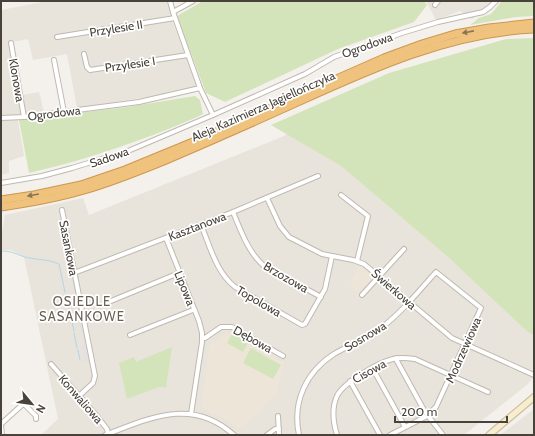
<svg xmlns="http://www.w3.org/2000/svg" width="535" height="436" font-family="Cabin,sans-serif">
<rect width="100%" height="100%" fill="#f4f1ec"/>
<g fill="#e8e3db">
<path d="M48 1H168L173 23 198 87 154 96 77 108 67 54 33 60 28 39 13 42 22 95 39 92 44 112 17 115 24 156 9 161V173L1 175V10Z"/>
<path d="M426 1H493L472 19 460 11 436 20Z"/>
<path d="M287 133 341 166 448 257 528 331 534 335V376L528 384 464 435H41L58 419 24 257 11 250H1V238L5 215 83 198 89 215 284 136Z"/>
<path d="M534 409V435H500Z"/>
</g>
<g fill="#ece5d8">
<path d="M360 265 366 269 375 278 368 286 366 284 357 293 350 282 358 266Z"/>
<path d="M228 332 285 363 275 397 263 406 260 413 238 429 226 419 205 410 201 403 205 383 209 345Z"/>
</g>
<g fill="#d3e4ba">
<path d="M203 1H424L427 5 414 22 338 49 225 102 206 93 177 16Z"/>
<path d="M502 1H534V16L516 17 470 25 479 18 491 14Z"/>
<path d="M534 38V335L528 332 448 257 341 166 271 125 389 73 506 39Z"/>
<path d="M195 96 200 100 203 114 195 118C141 141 86 160 29 173L19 120 127 107Z"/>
<path d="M232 334 248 343 243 352 227 343Z"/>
<path d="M172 347 166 387H159L127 399 119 363 134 357 136 362Z"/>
<path d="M251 348 281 365 273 379 243 363Z"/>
</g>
<path fill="#e4e2e0" d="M72 275 89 362 84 363 80 347 84 345 71 279 67 277Z"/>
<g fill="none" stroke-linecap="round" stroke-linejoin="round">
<g stroke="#b0d6ea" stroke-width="1">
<path d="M1 251C13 251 15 254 25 257 36 260 48 259 59 264L65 292"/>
<path d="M66 294 69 310"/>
<path d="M70 312 74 331"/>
<path d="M74 333 77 348"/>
<path d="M78 350 80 360"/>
</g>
<defs>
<g id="minor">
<path d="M435 5 438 1"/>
<path d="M173 12 193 1"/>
<path d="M57 37 175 18"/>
<path d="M11 43 24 117"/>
<path d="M84 54 87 67 90 70 188 55"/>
<path d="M54 60 64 112"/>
<path d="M200 88 213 115"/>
<path d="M1 118 24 117 139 102 200 88 173 12 170 1"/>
<path d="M1 183 42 176 72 168 128 151 213 115 305 74 334 57 402 33 438 22 483 12 490 7 496 1"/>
<path d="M341 195 368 216 357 261"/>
<path d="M267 198 280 226 289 237 322 254 353 260 364 264 452 338 534 375"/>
<path d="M62 210 95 376 93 383 79 396"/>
<path d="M233 212C241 231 248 252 264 266L321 297"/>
<path d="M201 225C210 246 216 272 235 287L302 325 305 324 325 289 332 256"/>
<path d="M166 238 199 321 202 333V342L191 414"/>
<path d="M74 273 233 212 318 176"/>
<path d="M362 295 404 249"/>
<path d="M111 301 179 273"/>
<path d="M130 335 193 310"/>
<path d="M202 338H205L221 327H232L283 356"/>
<path d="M397 358V361L425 412 443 435"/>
<path d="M51 364 96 415 107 429 108 434"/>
<path d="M373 369 405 427"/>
<path d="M350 381 380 435"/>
<path d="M278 416 279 435"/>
<path d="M1 424 23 404 25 405 36 416V419"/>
<path d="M1 425 2 435"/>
<path d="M105 435C150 418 192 397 234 435"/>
<path d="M267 435 275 429H279"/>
<path d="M299 435C292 402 306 372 334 354 349 345 366 339 380 329 402 312 418 292 436 272L481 308 436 407 425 417 390 435"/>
<path d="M337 435C333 422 331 409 337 396 343 383 379 362 393 359 400 357 408 358 415 359L488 392"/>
</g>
<path id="secondary" d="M489 435 534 397"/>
<g id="motorway">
<path d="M1 200 34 195 81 185 125 170 198 140 384 58 422 44 455 34 489 28 534 23"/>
<path d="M1 207C29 203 57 198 84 190 112 182 139 171 166 160 208 142 249 124 291 105 368 70 447 33 534 29"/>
</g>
</defs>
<use href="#minor" stroke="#bfb9b0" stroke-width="6"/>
<use href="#secondary" stroke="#cfc0a1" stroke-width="8"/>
<use href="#motorway" stroke="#cd974d" stroke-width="9"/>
<use href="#minor" stroke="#fff" stroke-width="4"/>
<use href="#secondary" stroke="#f9edd1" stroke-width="5.5"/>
<use href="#motorway" stroke="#efc27d" stroke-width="7"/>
</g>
<defs><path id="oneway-solid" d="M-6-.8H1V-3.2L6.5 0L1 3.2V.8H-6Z"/></defs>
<g fill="#8b7555">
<use href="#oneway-solid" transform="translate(468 32) rotate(169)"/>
<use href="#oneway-solid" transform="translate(33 195) rotate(170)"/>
</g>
<g text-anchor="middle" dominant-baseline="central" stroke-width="3.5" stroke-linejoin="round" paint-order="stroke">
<g font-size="12" fill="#48423a" stroke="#fff">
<text transform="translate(116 28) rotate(-9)">Przylesie II</text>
<text transform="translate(367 45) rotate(-20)">Ogrodowa</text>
<text transform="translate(130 64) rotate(-8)">Przylesie I</text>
<text transform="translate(17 80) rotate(80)">Klonowa</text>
<text transform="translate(263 106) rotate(-24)">Aleja Kazimierza Jagiellończyka</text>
<text transform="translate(54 113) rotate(-7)">Ogrodowa</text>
<text transform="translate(109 157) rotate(-19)">Sadowa</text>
<text transform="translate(197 226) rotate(-21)">Kasztanowa</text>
<text transform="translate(69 248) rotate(79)">Sasankowa</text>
<text transform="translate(286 277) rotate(30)">Brzozowa</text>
<text transform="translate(185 288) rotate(68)">Lipowa</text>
<text transform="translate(394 289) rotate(41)">Świerkowa</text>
<text transform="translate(259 301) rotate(30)">Topolowa</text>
<text transform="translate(365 336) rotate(-31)">Sosnowa</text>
<text transform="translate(253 339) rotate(29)">Dębowa</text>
<text transform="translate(463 350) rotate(-66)">Modrzewiowa</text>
<text transform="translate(369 371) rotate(-29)">Cisowa</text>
<text transform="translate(81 399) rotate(49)">Konwaliowa</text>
</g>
<g font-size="13" letter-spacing="1" fill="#6a5f53" stroke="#fff">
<text x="82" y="301">OSIEDLE<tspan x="82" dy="15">SASANKOWE</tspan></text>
</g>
</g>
<rect width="535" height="436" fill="none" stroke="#48423a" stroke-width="4"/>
<g transform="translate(32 404) rotate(119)" stroke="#ffffff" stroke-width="3" paint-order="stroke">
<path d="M0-3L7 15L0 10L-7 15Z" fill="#48423a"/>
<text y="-6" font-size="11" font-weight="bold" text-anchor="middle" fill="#48423a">N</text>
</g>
<path d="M395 416v6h112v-6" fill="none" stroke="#48423a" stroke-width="2"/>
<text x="401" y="416" font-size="12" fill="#48423a" stroke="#ffffff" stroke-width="3" paint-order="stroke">200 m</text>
</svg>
